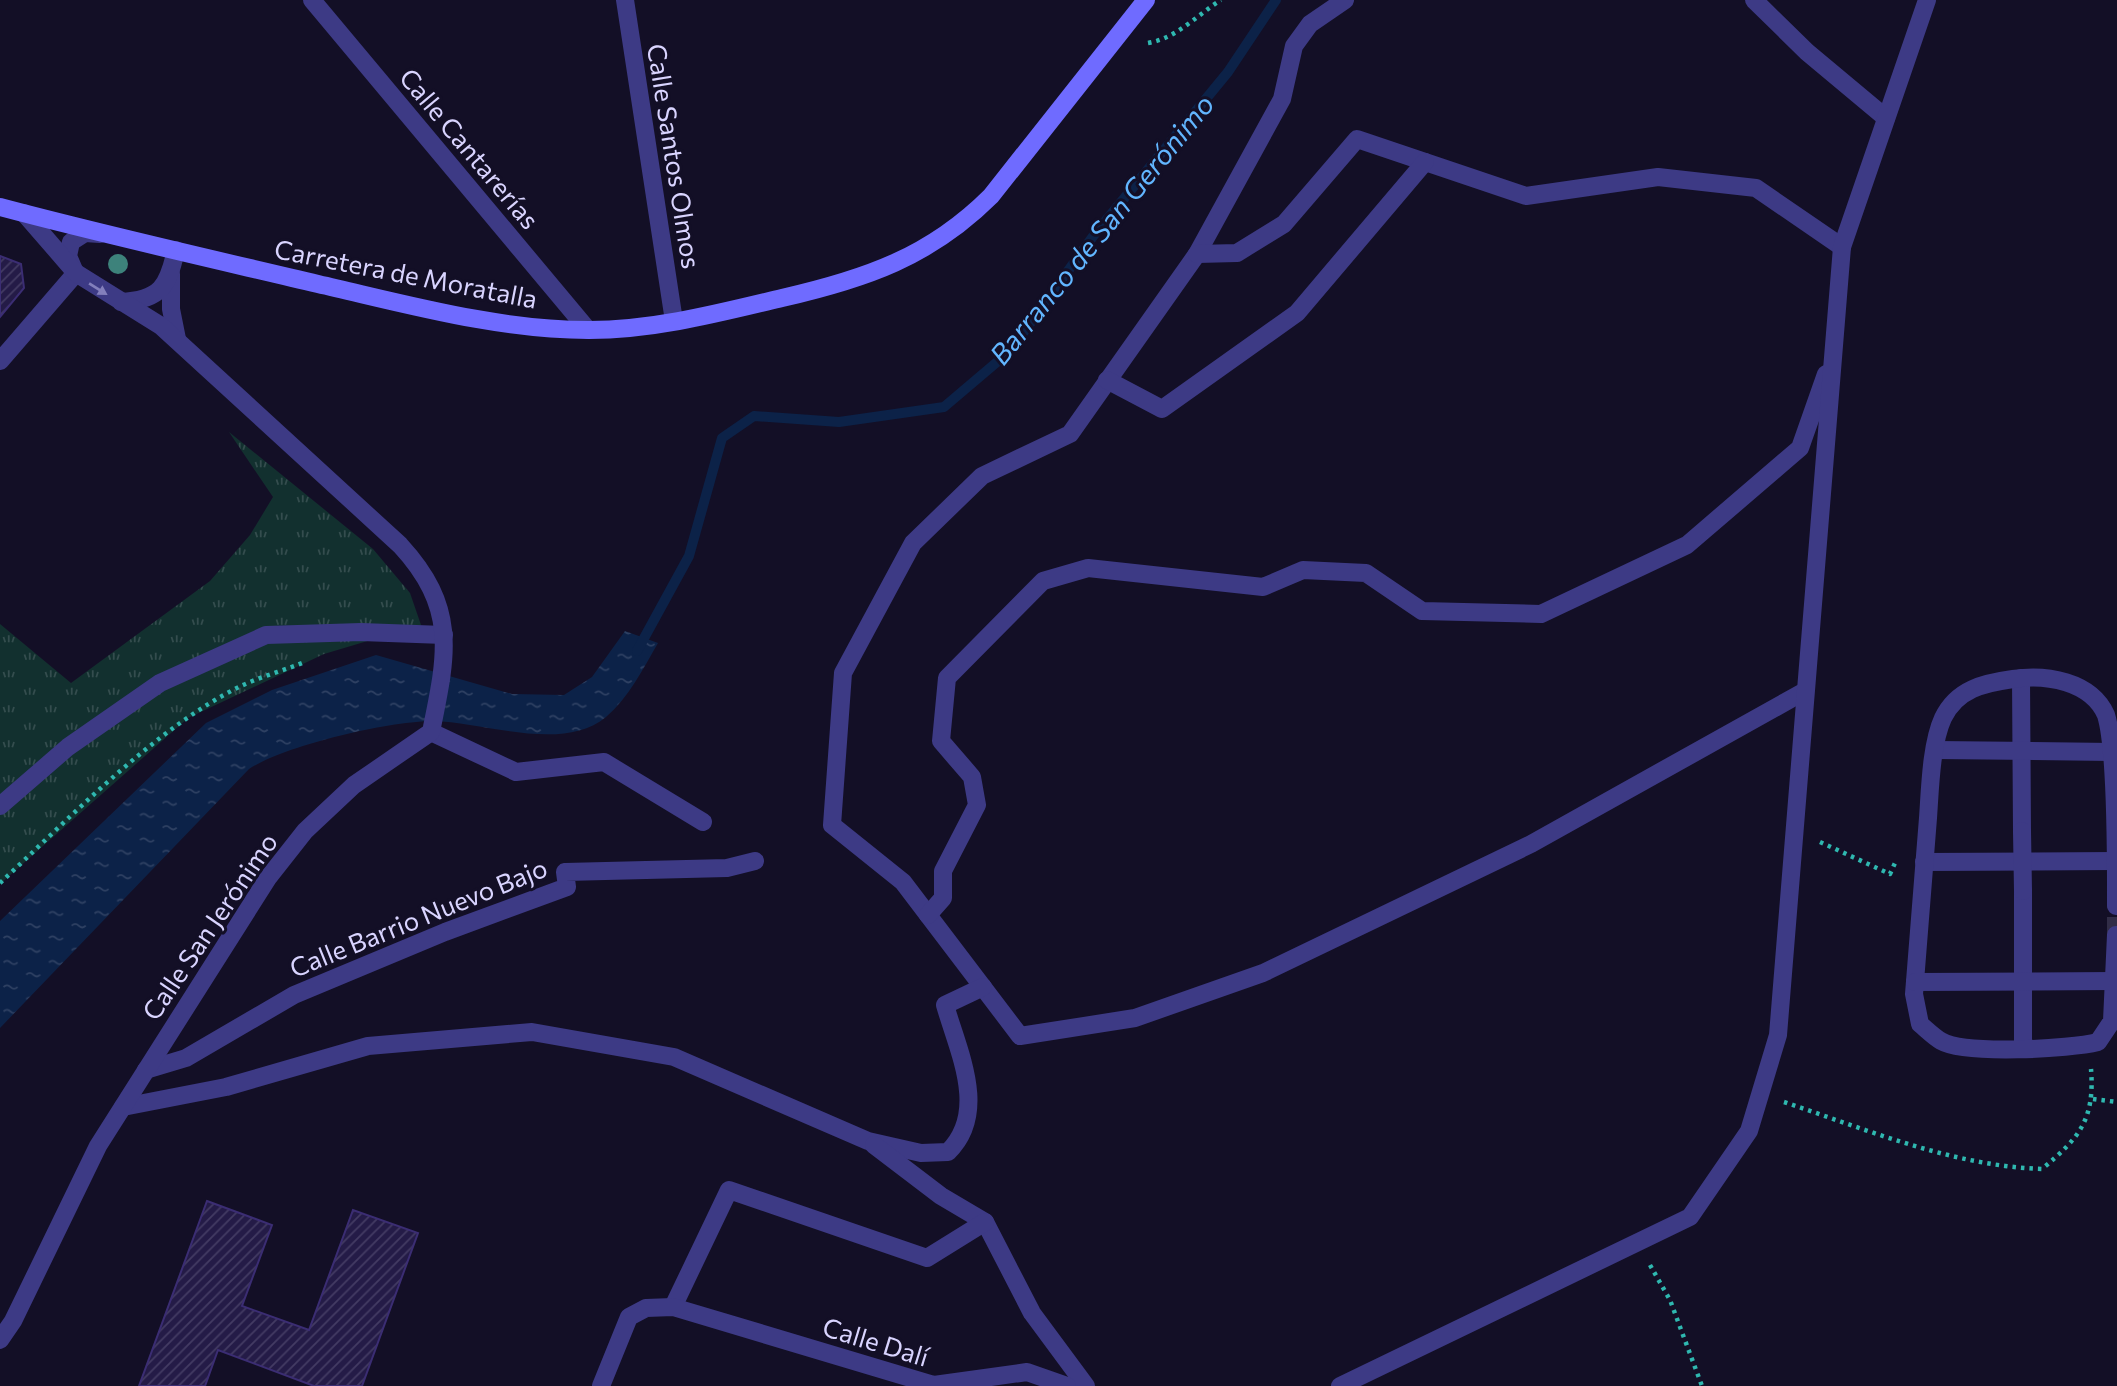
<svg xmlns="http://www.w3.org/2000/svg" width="2117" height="1386" font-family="Commissioner,sans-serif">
<defs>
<pattern id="grass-tufts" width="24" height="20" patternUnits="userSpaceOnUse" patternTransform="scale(1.75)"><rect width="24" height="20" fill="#12302f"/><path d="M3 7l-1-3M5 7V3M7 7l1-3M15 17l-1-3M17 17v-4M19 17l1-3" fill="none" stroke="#344d4e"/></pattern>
<pattern id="water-ripples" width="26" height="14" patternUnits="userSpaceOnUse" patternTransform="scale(1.75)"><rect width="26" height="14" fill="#0c2248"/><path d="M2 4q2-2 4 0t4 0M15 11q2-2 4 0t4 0" fill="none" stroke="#2f4163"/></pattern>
<pattern id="building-hatch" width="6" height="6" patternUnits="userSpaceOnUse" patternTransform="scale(1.75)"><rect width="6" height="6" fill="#241b47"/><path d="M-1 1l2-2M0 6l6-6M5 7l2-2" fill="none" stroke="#433b63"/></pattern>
</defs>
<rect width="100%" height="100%" fill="#130f26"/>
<path fill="url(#grass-tufts)" d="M229 432 373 549 410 593 421 625 324 654 188 718 0 884V624L71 683 210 581 250 535 273 497Z"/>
<path fill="url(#water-ripples)" d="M625 631 658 643C643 669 629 697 606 717 563 753 484 722 434 721 389 721 286 745 249 769L0 1028V921L206 723 272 690 376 655 512 694 564 695 592 677Z"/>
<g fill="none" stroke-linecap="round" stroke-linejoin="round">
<path stroke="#0c2248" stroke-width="10" d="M637 651 689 556 722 438 754 416 839 422 944 407 1010 351 1094 235 1228 72 1276 0"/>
</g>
<g fill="url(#building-hatch)" stroke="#3b2d73" stroke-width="2">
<path d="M0 256 21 264 24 288 0 317Z"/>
<path d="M207 1201 272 1225 242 1306 309 1330 353 1210 418 1233 362 1386H314L218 1350 205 1386H139Z"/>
</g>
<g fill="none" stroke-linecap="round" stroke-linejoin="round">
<path stroke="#312d47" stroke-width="18" stroke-dasharray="18 9" stroke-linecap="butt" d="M2116 935V906"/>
<g stroke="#2fb8b0" stroke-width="4.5" stroke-dasharray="3.5 5" stroke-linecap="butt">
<path d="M1148 43C1177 38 1197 15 1221 0"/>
<path d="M1820 842 1890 874 1895 863"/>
<path d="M0 883C69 819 156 727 241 686 260 677 282 671 302 663"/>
<path d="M2093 1099 2117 1102"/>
<path d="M1784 1102C1868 1130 1953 1166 2042 1169 2079 1138 2095 1120 2091 1069"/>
<path d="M1650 1265 1670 1300 1702 1386"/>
</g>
<path stroke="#3d3a85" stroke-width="18" d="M146 1070 186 1058 294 995 445 932 567 887 565 872 727 868 755 861"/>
<path stroke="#3d3a85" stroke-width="18" d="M0 806 68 747 160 683 266 635 361 632 444 635"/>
<g stroke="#3d3a85" stroke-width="18">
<path d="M312 0 588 330"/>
<path d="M625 0 674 321"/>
<path d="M1345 0 1310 24 1294 46 1282 99 1197 254 1070 434 982 476 913 543 843 673 832 825 903 882 1020 1036 1135 1018 1263 973 1531 844 1805 691"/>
<path d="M1754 0 1807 52 1886 118"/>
<path d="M1197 254 1237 253 1284 224 1357 139 1526 196 1658 177 1756 188 1842 247"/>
<path d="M74 270 68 256 71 242 85 233 100 234"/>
<path d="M171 274V309L177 339"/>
<path d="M121 302C161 300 168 286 176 250"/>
<path d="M0 361 76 273"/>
<path d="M1107 380 1162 409 1297 313 1425 162"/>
<path d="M2021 678 2022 831"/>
<path d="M431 732 516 772 604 762 703 822"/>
<path d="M1936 750 2113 752"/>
<path d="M1924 862 2116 861"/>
<path d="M2023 891V1048"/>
<path d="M928 915 943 898V871L977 805 972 777 941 741 947 678 1043 581 1088 568 1263 587 1303 570 1366 573 1422 611 1541 614 1687 545 1800 448 1826 374"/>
<path d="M2116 935 2112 1021 2098 1042C2070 1049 1965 1055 1941 1041 1934 1037 1927 1030 1920 1024L1914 994C1919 935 1923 877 1928 818 1930 790 1931 744 1943 718 1957 689 1984 683 2013 679 2046 674 2091 681 2106 715 2117 751 2116 863 2116 906"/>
<path d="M1915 982 2115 981"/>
<path d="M123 1107 226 1087 368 1046 532 1032 674 1057 868 1141 921 1153 948 1152C989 1112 958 1051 945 1005L983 987"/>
<path d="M874 1145 941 1196 985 1222 1032 1313 1086 1386"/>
<path d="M673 1307 729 1190 927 1258 985 1222"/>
<path d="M0 1340 13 1321 98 1146 268 878 305 831 354 785 431 732C447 654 458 608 400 545L161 326 76 273 24 213"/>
<path d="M601 1386 629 1317 646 1308 673 1307 934 1385 1027 1372 1067 1386"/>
<path d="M1340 1386 1690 1217 1749 1131 1778 1035 1842 247 1927 0"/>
</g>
<path stroke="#6f6bff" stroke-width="18" d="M0 207C105 235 212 259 318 284 406 304 498 330 589 330 654 330 719 313 782 298 865 279 930 257 991 196L1146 0"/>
<path stroke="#3d3a85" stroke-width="18" d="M2022 831 2023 891"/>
</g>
<circle fill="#3d827b" cx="118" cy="264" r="10"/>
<defs><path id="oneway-solid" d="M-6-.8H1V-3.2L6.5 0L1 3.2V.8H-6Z" transform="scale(1.75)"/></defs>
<use fill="#837fbc" href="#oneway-solid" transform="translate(98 289) rotate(32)"/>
<g text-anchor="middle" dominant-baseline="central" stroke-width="6" stroke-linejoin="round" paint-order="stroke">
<g font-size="26" fill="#d9d4ff" stroke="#130f26">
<text transform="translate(470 148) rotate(50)">Calle Cantarerías</text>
<text transform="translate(675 156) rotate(81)">Calle Santos Olmos</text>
<text transform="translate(406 273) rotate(11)">Carretera de Moratalla</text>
<text transform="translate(418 917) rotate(-22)">Calle Barrio Nuevo Bajo</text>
<text transform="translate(209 926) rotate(-56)">Calle San Jerónimo</text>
<text transform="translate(876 1341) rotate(17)">Calle Dalí</text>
</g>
<g font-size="28" font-style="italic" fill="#62b6ff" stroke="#130f26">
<text transform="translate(1101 229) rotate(-51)">Barranco de San Gerónimo</text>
</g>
</g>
</svg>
